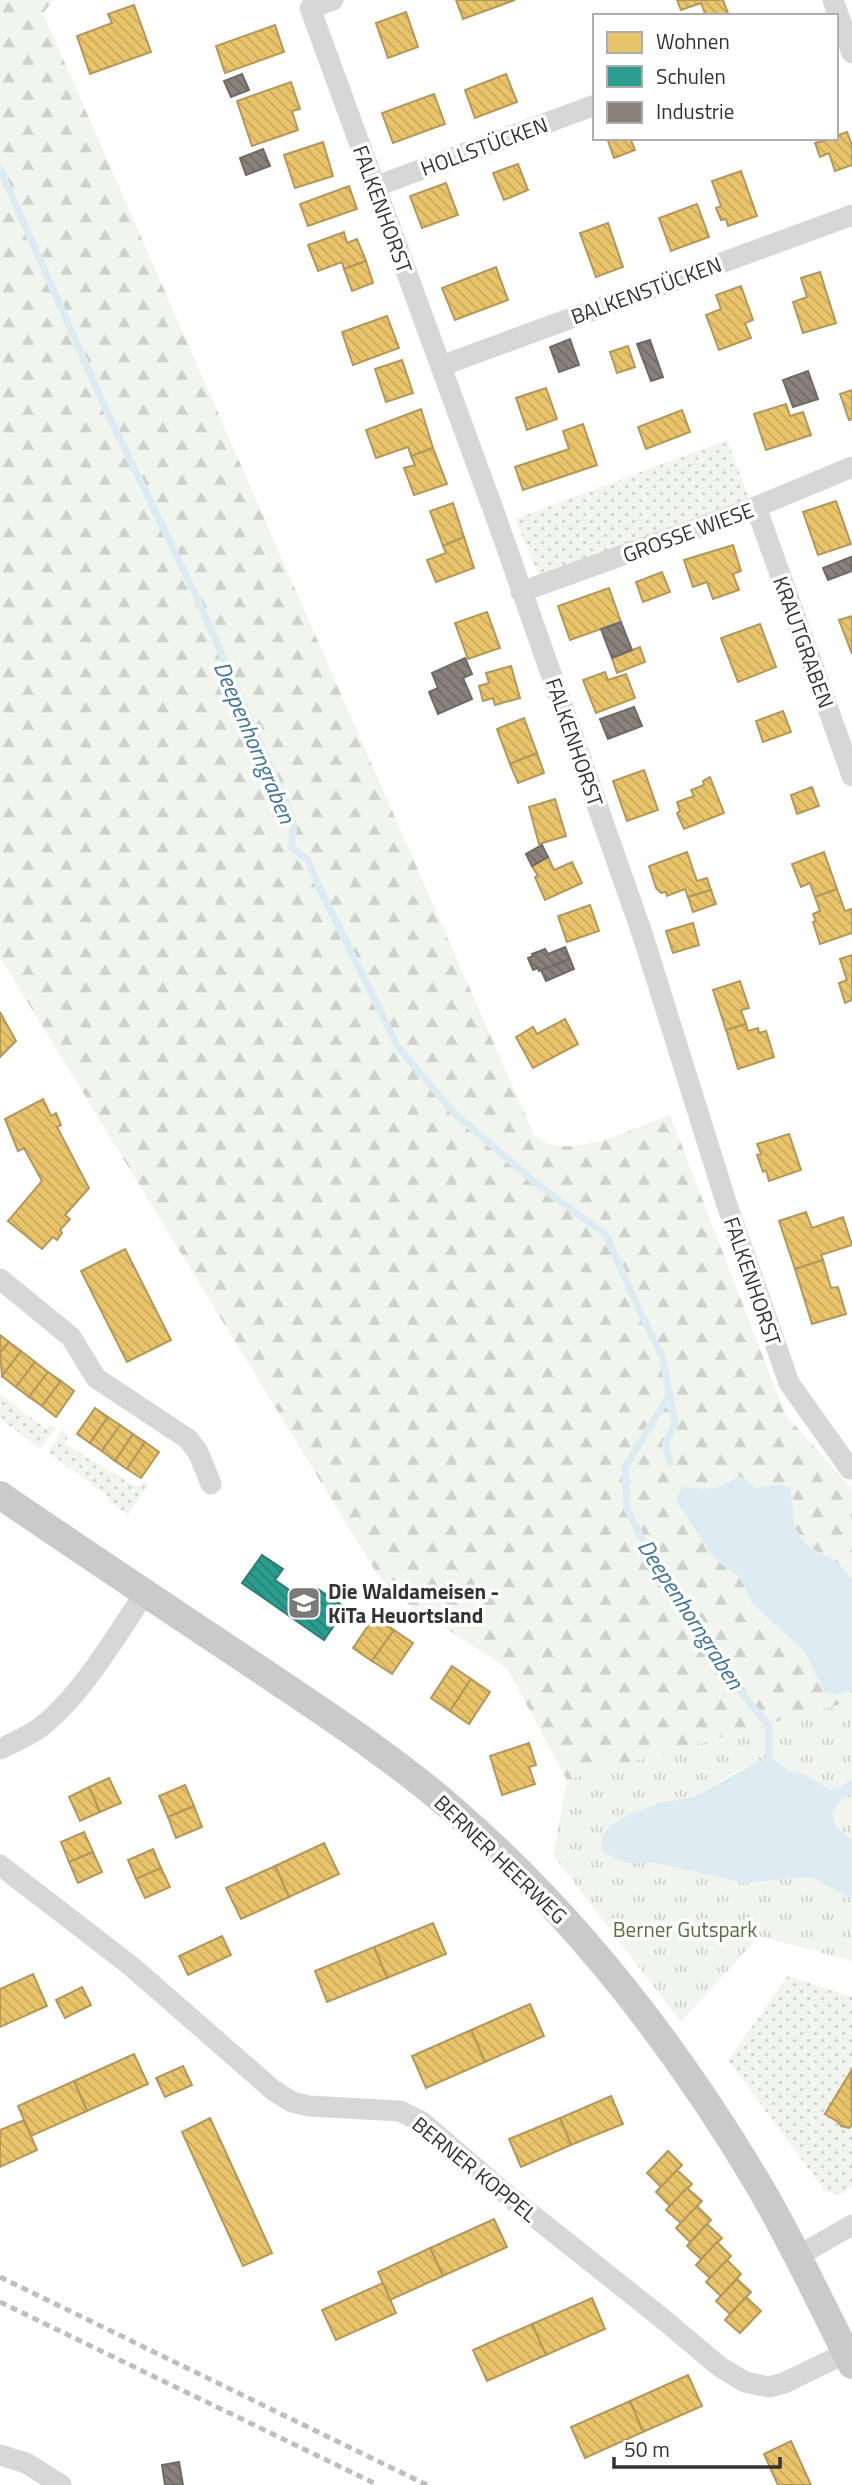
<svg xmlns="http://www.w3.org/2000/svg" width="852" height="2485" font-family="'Titillium Web',sans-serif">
<defs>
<pattern id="grass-dots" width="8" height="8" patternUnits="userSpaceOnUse" patternTransform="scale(1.75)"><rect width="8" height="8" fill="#f1f5ed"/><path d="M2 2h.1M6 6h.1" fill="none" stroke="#cfd2cc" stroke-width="1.8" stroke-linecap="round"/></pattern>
<pattern id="forest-firs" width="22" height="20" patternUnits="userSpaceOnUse" patternTransform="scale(1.75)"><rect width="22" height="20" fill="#f1f5ed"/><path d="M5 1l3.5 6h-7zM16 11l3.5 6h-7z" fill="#cfd2cc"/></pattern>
<pattern id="park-tufts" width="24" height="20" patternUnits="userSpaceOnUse" patternTransform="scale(1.75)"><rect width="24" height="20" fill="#f1f5ed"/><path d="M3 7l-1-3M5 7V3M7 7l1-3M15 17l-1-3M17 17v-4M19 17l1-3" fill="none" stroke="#cfd2cc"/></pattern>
<pattern id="homes-back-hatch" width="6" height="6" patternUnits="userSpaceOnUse" patternTransform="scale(1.75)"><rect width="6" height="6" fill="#e9c46a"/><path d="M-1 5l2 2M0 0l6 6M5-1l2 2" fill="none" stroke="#c8a95c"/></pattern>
<pattern id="schools-back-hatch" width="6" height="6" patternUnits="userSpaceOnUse" patternTransform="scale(1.75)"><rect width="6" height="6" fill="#2a9d8f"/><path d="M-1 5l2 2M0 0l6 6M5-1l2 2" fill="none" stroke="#258175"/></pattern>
<pattern id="industry-back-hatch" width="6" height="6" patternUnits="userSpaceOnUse" patternTransform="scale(1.75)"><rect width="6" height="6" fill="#8a817c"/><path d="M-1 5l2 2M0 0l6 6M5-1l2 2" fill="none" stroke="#716a66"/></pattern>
</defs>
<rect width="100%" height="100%" fill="#fff"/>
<g fill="url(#grass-dots)">
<path d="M727 440 750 501 539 575 515 519Z"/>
<path d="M0 1394 46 1429 50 1425 56 1428 40 1449 0 1418Z"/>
<path d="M62 1430 68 1436 65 1444 137 1487 144 1481 149 1483 128 1515 107 1500 109 1497 48 1452Z"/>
<path d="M788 1976 852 1997V2187L840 2195 825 2191 728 2060Z"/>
</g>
<path fill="url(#forest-firs)" d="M0 0H54L43 13 534 1135C540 1139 546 1143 553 1145 589 1152 636 1127 670 1115L785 1414 852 1489V1579L833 1559 810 1548 795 1529 791 1488 780 1484 757 1488 739 1476C719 1489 708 1491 685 1486L714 1558 740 1578 752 1603 805 1652 824 1692 835 1695 852 1690V1701L567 1780 507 1668 403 1601 379 1577 0 957Z"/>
<g fill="url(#park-tufts)">
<path d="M852 1701V1779L840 1787 830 1790 804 1774 788 1771 741 1769 693 1797 662 1802 602 1835V1850L613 1858 628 1863H656L744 1883 811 1877 852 1899V1961L759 1936 681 2022 553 1855 567 1780Z"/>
<path d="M852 1793V1840L836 1827 832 1814 842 1798Z"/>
</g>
<g fill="#ddebf3">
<path d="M739 1476 757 1488 780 1484 791 1488 795 1530 810 1548 833 1559 852 1579V1690L835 1695 824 1692 805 1652 752 1603 740 1578 714 1558 676 1501 685 1486C708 1491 719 1489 739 1476Z"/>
<path d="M769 1756 788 1771 804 1774 830 1790 840 1787 852 1779V1793L842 1798 832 1814 836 1827 852 1840V1899L811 1877 744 1883 657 1863H628L613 1858 602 1851V1836L612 1824 626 1816 662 1802 693 1797Z"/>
</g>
<g fill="url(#homes-back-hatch)" stroke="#b2985a" stroke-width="2">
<path d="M456 0H515L463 19Z"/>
<path d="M677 0H723L729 16H706L701 3 681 10Z"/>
<path d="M134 5 151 52 90 74 77 36 112 23 108 14Z"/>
<path d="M406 12 418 47 388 58 376 23Z"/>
<path d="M275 25 284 52 225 73 216 46Z"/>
<path d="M506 74 517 102 475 118 465 90Z"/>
<path d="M291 82 300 109 292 111 298 130 252 146 237 101Z"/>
<path d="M434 94 445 124 393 143 382 113Z"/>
<path d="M847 132 852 145V165L835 171 829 153 820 157 815 143 836 138V136Z"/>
<path d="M607 138H630L635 150 614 158Z"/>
<path d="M323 142 333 176 295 188 284 155Z"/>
<path d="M518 164 528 190 504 200 493 173Z"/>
<path d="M741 171 757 216 728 226 726 219 721 220 716 208 721 206 712 181Z"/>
<path d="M446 183 458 215 422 228 410 196Z"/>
<path d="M349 186 357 209 308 226 300 204Z"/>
<path d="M697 204 709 237 671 251 659 218Z"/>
<path d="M608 223 623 267 596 277 580 233Z"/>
<path d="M344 232 347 243 357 239 366 261 344 269 342 262 318 271 308 245Z"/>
<path d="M366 261 373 283 352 291 344 269Z"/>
<path d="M496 267 508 300 455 320 442 288Z"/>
<path d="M820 272 836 323 803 333 793 302 807 297 801 278Z"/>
<path d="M741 286 753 320 745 323 751 338 719 350 706 315 721 309 716 295Z"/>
<path d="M387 316 399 348 353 365 342 332Z"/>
<path d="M628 346 635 367 617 373 610 352Z"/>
<path d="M402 360 413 393 386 402 375 369Z"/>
<path d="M546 388 557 419 527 430 516 398Z"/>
<path d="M852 390V419L849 420 840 394Z"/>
<path d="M786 404 790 416 803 412 811 435 766 450 754 414Z"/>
<path d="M421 409 433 448 411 456 408 447 376 458 366 430Z"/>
<path d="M682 410 690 432 646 449 638 427Z"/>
<path d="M583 424 597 465 523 490 515 467 569 449 563 431Z"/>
<path d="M433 448 447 484 414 495 404 468 415 465 411 456Z"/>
<path d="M836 501 851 544 818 555 803 512Z"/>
<path d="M453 503 464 537 443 546 430 511Z"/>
<path d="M464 537 474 568 436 582 427 560 446 553 443 546Z"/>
<path d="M733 545 741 571 733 574 739 590 713 599 707 582 693 587 684 560Z"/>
<path d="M662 572 670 592 643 602 636 582Z"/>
<path d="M609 588 621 622 570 640 558 606Z"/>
<path d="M487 612 500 648 468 659 455 623Z"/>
<path d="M852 616V654L839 620Z"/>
<path d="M760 624 776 667 738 682 721 638Z"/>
<path d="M640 647 645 662 617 673 612 658Z"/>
<path d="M511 666 520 698 495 705 493 698 483 701 479 686 489 683 486 673Z"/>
<path d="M605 672 608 680 626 674 635 698 596 713 583 680Z"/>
<path d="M783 711 791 732 763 742 756 721Z"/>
<path d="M524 718 537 753 510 764 497 729Z"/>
<path d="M537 753 544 773 518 783 510 764Z"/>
<path d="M644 770 658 810 627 821 613 781Z"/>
<path d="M710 777 724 813 684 829 677 813 680 811 677 802 694 796 691 790 704 785 703 781Z"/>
<path d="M812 787 819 806 797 814 791 795Z"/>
<path d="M555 799 566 836 539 844 529 807Z"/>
<path d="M687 852 697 881 707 878 711 890 688 897 685 889 667 896 666 892 661 893 656 888 649 866Z"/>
<path d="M824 852 837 889 815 897 810 883 801 887 792 864Z"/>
<path d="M548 857 554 870 572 862 582 883 545 900 535 877 538 876 532 866Z"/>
<path d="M837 889 845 911 851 909 852 912V933L820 944 813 922 816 921 813 914 820 911 815 897Z"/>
<path d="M711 890 716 904 693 912 688 897Z"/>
<path d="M590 905 599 931 567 942 558 916Z"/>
<path d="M693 923 699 945 673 953 666 931Z"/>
<path d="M852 955V1000L845 1003 839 983 847 980 840 959Z"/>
<path d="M740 981 749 1008 741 1010 746 1024 726 1030 713 990Z"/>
<path d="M0 1012 16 1041 0 1057Z"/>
<path d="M565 1019 578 1044 533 1068 516 1037 533 1027 537 1034Z"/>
<path d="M746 1024 748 1031 758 1028 759 1033 766 1031 774 1057 738 1069 726 1030Z"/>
<path d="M43 1099 51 1116 56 1113 61 1125 57 1127 89 1188 65 1215 70 1219 60 1230 62 1233 57 1240 53 1237 42 1249 8 1221 42 1181 24 1148 18 1151 5 1119Z"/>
<path d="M789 1134 801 1170 769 1181 766 1170 763 1172 757 1155 761 1154 757 1144Z"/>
<path d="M806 1212 812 1228 843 1217 852 1245 821 1255 823 1260 795 1269 779 1221Z"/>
<path d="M125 1249 171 1340 127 1362 81 1271Z"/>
<path d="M823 1260 831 1288 838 1287 846 1314 812 1324 795 1269Z"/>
<path d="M0 1335 9 1342 0 1353Z"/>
<path d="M9 1342 21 1351 2 1376 0 1353Z"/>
<path d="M21 1351 35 1362 16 1387 2 1376Z"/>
<path d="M35 1362 48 1372 29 1397 16 1387Z"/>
<path d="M48 1372 61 1381 42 1406 29 1397Z"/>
<path d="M61 1381 74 1391 56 1417 42 1406Z"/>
<path d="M95 1408 108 1417 90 1443 77 1434Z"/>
<path d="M108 1417 120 1425 102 1451 90 1443Z"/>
<path d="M120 1425 133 1434 115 1461 102 1451Z"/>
<path d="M133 1434 145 1442 127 1469 115 1461Z"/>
<path d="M145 1442 159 1452 141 1478 127 1469Z"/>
<path d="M374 1617 394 1630 372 1661 353 1648Z"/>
<path d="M394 1630 413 1643 392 1674 372 1661Z"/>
<path d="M452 1666 471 1679 450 1711 431 1698Z"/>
<path d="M471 1679 490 1692 469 1724 450 1711Z"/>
<path d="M529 1743 536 1765 529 1767 535 1784 502 1795 490 1756Z"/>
<path d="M109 1778 121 1803 100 1812 89 1787Z"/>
<path d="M185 1785 194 1806 168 1817 159 1796Z"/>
<path d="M89 1787 100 1812 80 1821 69 1797Z"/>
<path d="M194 1806 202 1827 176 1838 168 1817Z"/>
<path d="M84 1832 93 1852 69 1862 61 1842Z"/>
<path d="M324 1843 339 1874 289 1897 275 1866Z"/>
<path d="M153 1849 161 1868 136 1879 128 1860Z"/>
<path d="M93 1852 102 1872 78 1883 69 1862Z"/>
<path d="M275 1866 289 1897 241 1919 226 1888Z"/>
<path d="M161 1868 170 1887 145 1898 136 1879Z"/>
<path d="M433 1923 446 1954 387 1978 374 1947Z"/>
<path d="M222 1936 231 1955 188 1975 179 1956Z"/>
<path d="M374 1947 387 1978 327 2002 315 1971Z"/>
<path d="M33 1974 47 2006 0 2027V1989Z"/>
<path d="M82 1987 91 2005 65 2018 56 2000Z"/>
<path d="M530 2004 544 2036 485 2062 471 2030Z"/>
<path d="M471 2030 485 2062 426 2088 412 2056Z"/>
<path d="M134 2054 148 2084 87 2111 74 2081Z"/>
<path d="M183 2066 192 2085 165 2097 156 2078Z"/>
<path d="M851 2071 852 2125 849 2128 841 2126 838 2122 825 2114Z"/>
<path d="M74 2081 87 2111 31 2136 18 2106Z"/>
<path d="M611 2096 623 2124 571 2145 560 2118Z"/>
<path d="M210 2118 272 2253 243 2266 182 2132Z"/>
<path d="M560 2118 571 2145 521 2167 509 2139Z"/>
<path d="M24 2120 37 2150 0 2167V2130Z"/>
<path d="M668 2151 682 2165 661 2187 647 2173Z"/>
<path d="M677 2170 692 2184 670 2206 656 2192Z"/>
<path d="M687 2188 702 2201 681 2223 666 2210Z"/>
<path d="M697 2206 711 2220 690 2242 676 2228Z"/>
<path d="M494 2219 507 2247 443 2276 430 2248Z"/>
<path d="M707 2224 722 2238 701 2259 687 2246Z"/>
<path d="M717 2242 731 2256 710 2278 696 2265Z"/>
<path d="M430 2248 443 2276 390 2300 378 2272Z"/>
<path d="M727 2260 741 2274 721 2296 706 2282Z"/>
<path d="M737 2279 751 2292 730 2314 716 2301Z"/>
<path d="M383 2283 396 2313 336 2340 322 2310Z"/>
<path d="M746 2297 761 2311 740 2333 725 2320Z"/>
<path d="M592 2298 605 2329 546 2355 532 2324Z"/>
<path d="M532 2324 546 2355 487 2381 473 2350Z"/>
<path d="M688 2375 702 2406 643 2432 630 2401Z"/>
<path d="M630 2401 643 2432 585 2458 571 2427Z"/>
<path d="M791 2441 811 2485H778L764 2454Z"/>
</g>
<path fill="url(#schools-back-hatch)" stroke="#2d7d73" stroke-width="2" d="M262 1555 283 1569 275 1580 298 1596 302 1590 312 1597 318 1589 346 1608 324 1640 242 1583Z"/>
<g fill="url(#industry-back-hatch)" stroke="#706a66" stroke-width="2">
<path d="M242 74 249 90 231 97 224 81Z"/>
<path d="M263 149 270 166 246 175 240 158Z"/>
<path d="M570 339 579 365 559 372 550 347Z"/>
<path d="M650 340 663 377 651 381 637 344Z"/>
<path d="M808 371 818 399 793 407 783 380Z"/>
<path d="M851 557 852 571 828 580 823 568Z"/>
<path d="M621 622 632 650 612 658 601 629Z"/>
<path d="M465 658 472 674 463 678 472 699 438 714 429 692 438 688 432 673Z"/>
<path d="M634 707 642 726 608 739 600 719Z"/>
<path d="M542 845 548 857 532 866 526 854Z"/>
<path d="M565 947 570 959 539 971 538 968 533 970 528 958 533 956 532 954 545 949 548 954Z"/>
<path d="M570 959 574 969 546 981 541 970Z"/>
<path d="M179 2462 183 2485H165L162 2465Z"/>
</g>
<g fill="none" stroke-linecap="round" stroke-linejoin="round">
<g stroke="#ddebf3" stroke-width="7">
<path d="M0 169 108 414 199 602 287 805 294 826 291 847 308 860 319 887 398 1047 454 1113 537 1184 606 1235 640 1312 662 1356 675 1424 665 1444 670 1463"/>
<path d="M670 1394 625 1467 627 1509 661 1576 735 1685 769 1726V1756"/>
</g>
<g stroke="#d7d7d7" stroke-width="21">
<path d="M333 0 310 8 497 520 642 933 727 1205 789 1383 850 1469 852 1467"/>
<path d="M833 0 852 53"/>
<path d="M374 187 595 105"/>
<path d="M441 366 852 215"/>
<path d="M756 507 852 776"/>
<path d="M521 592 756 507 852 467"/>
<path d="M0 1279 71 1337 96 1378 188 1439 198 1452 211 1484"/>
<path d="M0 1749C13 1743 26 1737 38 1729 80 1698 116 1636 145 1593"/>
<path d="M0 1865 131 1966 273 2090 292 2102 309 2106 400 2111 422 2122 507 2195 663 2319 720 2367 745 2382 769 2387 784 2383 846 2353"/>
<path d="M798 2256 852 2225"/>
<path d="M0 2455 26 2463 61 2485"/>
</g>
<path stroke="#cacaca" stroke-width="28" d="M0 1495C86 1554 172 1611 259 1669 324 1713 391 1756 451 1808 574 1914 674 2043 757 2182 792 2241 821 2304 852 2365"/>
<g stroke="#bebebe" stroke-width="5" stroke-dasharray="7 5" stroke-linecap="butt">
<path d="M0 2277 427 2485"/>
<path d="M0 2302 378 2485"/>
</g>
</g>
<defs>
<symbol id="school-square" viewBox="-11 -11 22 22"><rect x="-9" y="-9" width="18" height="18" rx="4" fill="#7a7a7a" stroke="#fff"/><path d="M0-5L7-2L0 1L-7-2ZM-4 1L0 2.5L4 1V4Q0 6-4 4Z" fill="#fff"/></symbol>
</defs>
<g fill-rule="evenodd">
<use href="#school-square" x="285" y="1584" width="38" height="38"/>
</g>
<g text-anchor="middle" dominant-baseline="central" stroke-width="7" stroke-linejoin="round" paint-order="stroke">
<g font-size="21" fill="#333" stroke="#fff">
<text transform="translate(484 146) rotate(-20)">HOLLSTÜCKEN</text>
<text transform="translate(383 209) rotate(70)">FALKENHORST</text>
<text transform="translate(646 290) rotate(-20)">BALKENSTÜCKEN</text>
<text transform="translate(688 532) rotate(-20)">GROSSE WIESE</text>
<text transform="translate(804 642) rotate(70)">KRAUTGRABEN</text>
<text transform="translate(575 742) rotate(71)">FALKENHORST</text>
<text transform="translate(753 1281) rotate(71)">FALKENHORST</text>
<text transform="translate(501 1859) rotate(44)">BERNER HEERWEG</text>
<text transform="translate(475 2169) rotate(39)">BERNER KOPPEL</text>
</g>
<g font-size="21" font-weight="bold" fill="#333" stroke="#fff" text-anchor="start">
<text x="328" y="1591">Die Waldameisen -<tspan x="328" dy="24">KiTa Heuortsland</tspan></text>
</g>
<g font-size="21" fill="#56703f" stroke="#fff">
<text x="685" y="1929">Berner Gutspark</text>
</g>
<g font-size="23" font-style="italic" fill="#3f7597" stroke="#fff">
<text transform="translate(255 742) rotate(67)">Deepenhorngraben</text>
<text transform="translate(691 1614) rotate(57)">Deepenhorngraben</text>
</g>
</g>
<rect x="593" y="14" width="245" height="126" fill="#ffffff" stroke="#adadad" stroke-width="2"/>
<rect x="607" y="32" width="35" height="21" fill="#e9c46a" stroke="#adadad" stroke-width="2"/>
<text x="656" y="49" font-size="21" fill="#333333">Wohnen</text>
<rect x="607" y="66" width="35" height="21" fill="#2a9d8f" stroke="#adadad" stroke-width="2"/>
<text x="656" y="84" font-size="21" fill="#333333">Schulen</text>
<rect x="607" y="102" width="35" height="21" fill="#8a817c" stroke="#adadad" stroke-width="2"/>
<text x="656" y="119" font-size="21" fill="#333333">Industrie</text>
<path d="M614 2457v10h166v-10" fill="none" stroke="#333333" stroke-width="3.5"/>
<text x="624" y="2457" font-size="21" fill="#333333" stroke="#ffffff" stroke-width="5" paint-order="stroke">50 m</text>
</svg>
